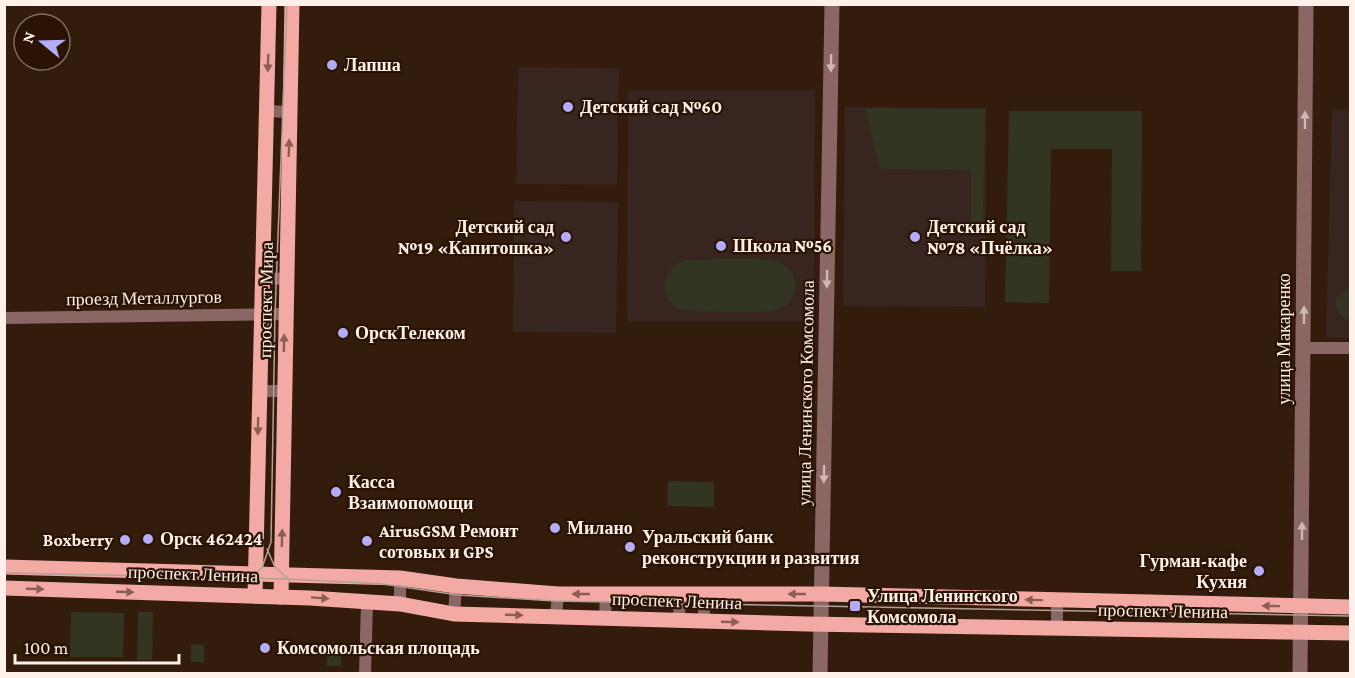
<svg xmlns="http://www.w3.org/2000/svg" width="1355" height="678" font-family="'Crimson Pro',serif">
<rect width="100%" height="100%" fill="#341c0c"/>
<g fill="#38251f">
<path d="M518 67 619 68 617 185 516 184Z"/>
<path d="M628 90H815L814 321H627Z"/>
<path d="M845 107 986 108 985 307 843 306Z"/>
<path d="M1332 110H1350V338L1326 337Z"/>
<path d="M514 201 618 202 616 333 513 332Z"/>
</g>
<g fill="#323521">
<path d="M865 108 985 109 983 232H971V170L880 169Z"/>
<path d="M1009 111H1142L1141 271H1111L1112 149H1051L1049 303 1005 302Z"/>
<path d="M687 260C709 260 760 255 779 262 792 266 799 282 794 295 791 302 785 308 777 310 766 313 686 313 677 308 655 295 665 265 687 260Z"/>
<path d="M1350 289V320C1338 317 1335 309 1336 297Z"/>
<path d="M668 481 714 482V507L667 506Z"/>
<path d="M71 612 124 613 123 657H70Z"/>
<path d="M138 612H153L152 660H137Z"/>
<path d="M191 644 204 645V662H191Z"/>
<rect x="327" y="648" width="14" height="18"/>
</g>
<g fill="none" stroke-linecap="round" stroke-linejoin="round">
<g stroke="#8a6664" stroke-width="12">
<path d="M266 111 290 112"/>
<path d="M261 278 285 279"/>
<path d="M4 318 284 314"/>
<path d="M1303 348H1350"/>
<path d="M259 391H283"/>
<path d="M400 578V604"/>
<path d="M1057 600V629"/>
<path d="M454 614 456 586"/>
<path d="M556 616 558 594"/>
<path d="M605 618 606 594"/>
<path d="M679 620 680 594"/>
<path d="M704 621V594"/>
<path d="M365 674 367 602"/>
</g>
<g stroke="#8a6664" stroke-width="15">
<path d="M820 674 832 4"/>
<path d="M1300 674 1306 4"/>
</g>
<g stroke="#f3a9a4" stroke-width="15">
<path d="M4 567 400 578 456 586 558 594H822L1350 607"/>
<path d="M4 588 310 598 400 604 454 614 807 624 1350 633"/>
<path d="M255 596 269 4"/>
<path d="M281 597 292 4"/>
</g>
<g stroke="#b2a095" stroke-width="1.5">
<path d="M267 549 275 567 291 582"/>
<path d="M4 573 287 579 383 584 458 595 555 601 1350 616"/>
<path d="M248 579 262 568 271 542 275 314 287 4"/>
</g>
</g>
<defs><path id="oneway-solid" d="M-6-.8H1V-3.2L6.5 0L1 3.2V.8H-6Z" transform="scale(1.5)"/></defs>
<g fill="#8e5e54">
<use href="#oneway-solid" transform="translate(268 63) rotate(92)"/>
<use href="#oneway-solid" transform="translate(289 148) rotate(-88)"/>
<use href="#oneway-solid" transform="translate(284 343) rotate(-89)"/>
<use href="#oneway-solid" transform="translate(258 426) rotate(91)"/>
<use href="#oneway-solid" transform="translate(282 538) rotate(-89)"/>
<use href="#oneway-solid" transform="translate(35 589) rotate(2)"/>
<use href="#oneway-solid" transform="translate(125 592) rotate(2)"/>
<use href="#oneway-solid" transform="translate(581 594) rotate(-180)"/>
<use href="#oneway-solid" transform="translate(797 594) rotate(-180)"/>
<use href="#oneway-solid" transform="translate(320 598) rotate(4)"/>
<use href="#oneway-solid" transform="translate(1034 600) rotate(-179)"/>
<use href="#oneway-solid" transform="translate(1271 606) rotate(-179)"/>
<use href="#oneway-solid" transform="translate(514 615) rotate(2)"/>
<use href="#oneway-solid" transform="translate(730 622) rotate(2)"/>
</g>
<g fill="#d0b9b4">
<use href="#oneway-solid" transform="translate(831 63) rotate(91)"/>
<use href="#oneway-solid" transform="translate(1305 120) rotate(-90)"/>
<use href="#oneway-solid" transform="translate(827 279) rotate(91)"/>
<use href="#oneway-solid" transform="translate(1304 315) rotate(-90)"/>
<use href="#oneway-solid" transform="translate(824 474) rotate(91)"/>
<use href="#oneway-solid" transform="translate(1302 531) rotate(-90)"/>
</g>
<g fill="#b5acf8" stroke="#2a1304" stroke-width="2">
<circle cx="332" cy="65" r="6"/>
<circle cx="568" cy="107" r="6"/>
<circle cx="566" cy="237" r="6"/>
<circle cx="915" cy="237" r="6"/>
<circle cx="721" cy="246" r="6"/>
<circle cx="343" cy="333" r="6"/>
<circle cx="336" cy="492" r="6"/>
<circle cx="555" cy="528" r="6"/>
<circle cx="148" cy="539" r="6"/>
<circle cx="125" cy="540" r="6"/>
<circle cx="367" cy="541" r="6"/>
<circle cx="630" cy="547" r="6"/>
<circle cx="1259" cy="571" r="6"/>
<rect x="849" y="600" width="12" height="12" rx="3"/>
<circle cx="265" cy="648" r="6"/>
</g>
<g text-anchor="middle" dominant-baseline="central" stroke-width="4.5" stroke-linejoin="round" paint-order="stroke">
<g font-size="18" font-weight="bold" fill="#fff1e9" stroke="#2a1304" text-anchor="start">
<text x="344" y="65">Лапша</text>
<text x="580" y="107">Детский сад №60</text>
<text x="554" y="227" text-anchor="end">Детский сад<tspan x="554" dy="21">№19 «Капитошка»</tspan></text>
<text x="927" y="227">Детский сад<tspan x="927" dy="21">№78 «Пчёлка»</tspan></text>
<text x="733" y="246">Школа №56</text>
<text x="355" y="333">ОрскТелеком</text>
<text x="348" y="482">Касса<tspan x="348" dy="21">Взаимопомощи</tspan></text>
<text x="567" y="528">Милано</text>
<text x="379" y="531">AirusGSM Ремонт<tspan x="379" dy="21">сотовых и GPS</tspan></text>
<text x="642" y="537">Уральский банк<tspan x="642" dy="21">реконструкции и развития</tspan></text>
<text x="160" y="539">Орск 462424</text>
<text x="113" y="540" text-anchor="end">Boxberry</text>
<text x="1247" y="561" text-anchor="end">Гурман-кафе<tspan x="1247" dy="21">Кухня</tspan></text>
<text x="867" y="596">Улица Ленинского<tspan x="867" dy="21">Комсомола</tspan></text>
<text x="277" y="648">Комсомольская площадь</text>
</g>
<g font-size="18" fill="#fff1e9" stroke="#2a1304">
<text transform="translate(144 298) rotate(-1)">проезд Металлургов</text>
<text transform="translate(266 300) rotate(-89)">проспект Мира</text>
<text transform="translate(1284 339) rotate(-90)">улица Макаренко</text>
<text transform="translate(806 393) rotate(-89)">улица Ленинского Комсомола</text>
<text transform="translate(193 574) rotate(2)">проспект Ленина</text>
<text transform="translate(677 601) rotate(2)">проспект Ленина</text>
<text transform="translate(1163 611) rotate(1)">проспект Ленина</text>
</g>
</g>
<rect width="1355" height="678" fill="none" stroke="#fff1e9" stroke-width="12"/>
<g transform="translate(42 42) rotate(289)"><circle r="28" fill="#2a1304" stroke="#7f6c60" stroke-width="1.5"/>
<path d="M0-4.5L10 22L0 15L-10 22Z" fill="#b5acf8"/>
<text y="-9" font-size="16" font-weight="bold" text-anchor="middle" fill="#fff1e9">N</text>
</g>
<path d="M15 654v9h164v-9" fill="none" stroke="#fff1e9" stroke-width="3"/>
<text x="24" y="654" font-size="18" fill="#fff1e9" stroke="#2a1304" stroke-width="4.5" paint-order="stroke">100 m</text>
</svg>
